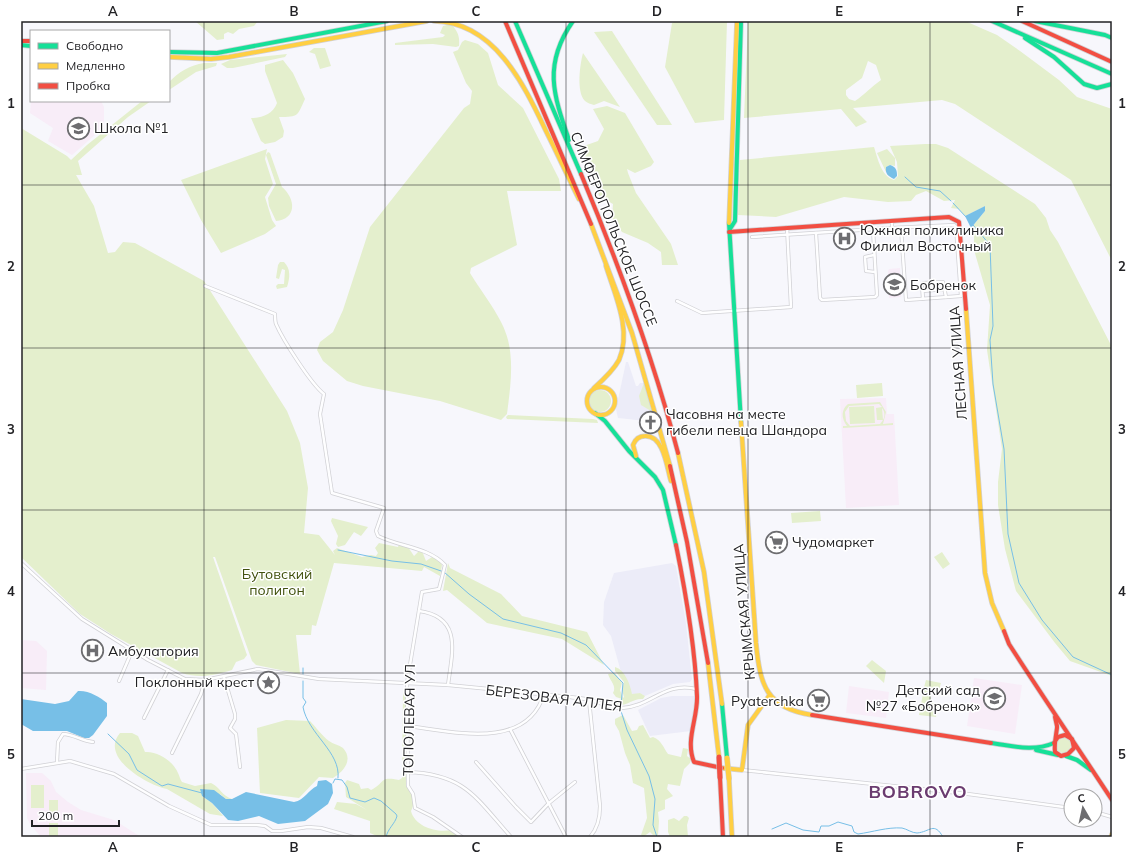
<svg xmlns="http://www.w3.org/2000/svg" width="1133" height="858" font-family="Mulish,sans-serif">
<rect width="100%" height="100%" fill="#f7f7fc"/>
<g fill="#ececf8">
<path d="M626 362H628L636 386H638L640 383H644L652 410 648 413 646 421 618 418 616 409Z"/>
<path d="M672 563 676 566 686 623 692 679 690 682 673 684 645 696 640 693 632 695 624 675 621 672 611 636 603 625 604 602 614 573Z"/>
<path d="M672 696H695L691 731 650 736 638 710 661 698Z"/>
</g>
<g fill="#f8edf8">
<path d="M31 100 101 101 104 107V127L72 155 48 141 53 128 30 113Z"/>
<path d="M900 268 901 297 889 298 888 271 889 269Z"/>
<path d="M886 398 887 414H894L899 505 846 508 840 399Z"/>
<path d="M21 640 36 641 47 651 46 690 21 688Z"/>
<path d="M974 678 1022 685 1015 734 967 726Z"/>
<path d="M849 686 889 692 886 718 846 713Z"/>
<path d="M26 773H42L51 781 56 792 68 802 81 810 114 820 141 837H41L30 824 27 818Z"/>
</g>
<g fill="#e4efcd" fill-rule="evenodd">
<path d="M195 21H258L254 26 239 29 233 34 228 32 224 34V39L217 40Z"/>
<path d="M677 21H727L724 120 695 123 665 67 672 23Z"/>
<path d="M748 21H965L997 35 1020 51 1059 80 1077 97 1112 109V261L1071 180 955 104 942 100 853 108 867 122 856 127 841 109 744 118ZM868 61 876 65 881 80C871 87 865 94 855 101L849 99 846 95V90L862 78Z"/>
<path d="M451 24C458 31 460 37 459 46L456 47 433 44 395 45V43L443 37 445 35 440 33 443 26Z"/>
<path d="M612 31 672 125H657L594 32Z"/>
<path d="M465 40 478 44 488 53 498 85 523 108 559 179 561 191H507L517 245 471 268 470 273C482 293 503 318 508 340 514 364 510 390 507 414L501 420 440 401 363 386 347 381 323 361 317 350 320 342 333 332 343 310 370 227 464 108 470 104 472 91 466 83 453 52 458 50 462 42Z"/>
<path d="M314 48H325L331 66 320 69 315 54 309 52Z"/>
<path d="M583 53 620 107 604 101 594 105C591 104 587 103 585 101 576 92 580 64 583 53Z"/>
<path d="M287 54 285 57 233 68H227L221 64 230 60Z"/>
<path d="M283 60 293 73 305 99C297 116 299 117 279 117L284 131 283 137 275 142 265 144 261 141 251 118C262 118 273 114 277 103L265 71V65Z"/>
<path d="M204 63H217L216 66 196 72 169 90V82C179 72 190 65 204 63Z"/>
<path d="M142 101H151L128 117 78 161 82 175H76L94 206 108 253 115 252 123 242 135 243 204 281 287 411 300 443 308 488 304 533 319 535 335 555 333 551 337 548 362 557 371 555 376 556 378 553 375 548 379 543 398 547 399 544 408 547 414 556 419 551H422L426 561 432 557 439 560 442 565 440 576 424 567 422 571 334 563 316 626 312 625 311 635H296L300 674 256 665 252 661 215 557H213L247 655 244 659 236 662 232 670C215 675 200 679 182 673L111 634 80 614 21 557V128L67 156 71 160 87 145Z"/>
<path d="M607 106 625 113 654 162 651 166 635 173 627 169 628 173 636 193 671 244 678 265H662L661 252 648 243 622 232 612 218 613 204 599 196 596 181 581 147 598 141 604 129 593 109Z"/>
<path d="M925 144H936L948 148 1035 204 1046 218 1050 230 1058 242 1112 347V676L1070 661 1055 643 1016 591 1005 549 998 505V482L1002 449 987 350 990 305 974 250V237L971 228 985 211V206L965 216 959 209 951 208 955 200 944 201 926 191 916 195 911 201 888 202 844 197 776 217 738 215 740 160 874 147C878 159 881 176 894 180L898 176 897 162 890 146Z"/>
<path d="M267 149 265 159 273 184 265 197 272 220 276 226 265 234 221 253 201 220 181 180Z"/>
<path d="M887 149 895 158V166L890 165 886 167V172L877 153Z"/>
<path d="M268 152 270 153 282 187C296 199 297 219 276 221L269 206 268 198 276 184 266 155Z"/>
<path d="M280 262H284C291 269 290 278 287 287L277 289 276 286 278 284H284L285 270 282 269 279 279 276 278 278 265Z"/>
<path d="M644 383 652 410 651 411 641 405 639 396Z"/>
<path d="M882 383 883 396 857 398 856 385Z"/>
<circle cx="600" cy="401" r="11"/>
<path d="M880 402 886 412 883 424 893 423V425L843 428V426H847C841 418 841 410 848 404ZM879 404 882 407 876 408 877 420H883L882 408C886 413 885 419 880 424L850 426 846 421 845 412 849 406Z"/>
<path d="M874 406 875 423 850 424 849 407Z"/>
<path d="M508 415 593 419 597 420 598 423 507 419 506 417Z"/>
<path d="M820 511 821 521 792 523 791 513Z"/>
<path d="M332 518 368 527 361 536 354 532 345 545 338 547 336 544 338 536 331 521Z"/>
<path d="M942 552 950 564 943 569 934 557Z"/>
<path d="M448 563 450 568 501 594 522 616 587 632 604 665 562 639 487 623 447 590 443 591Z"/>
<path d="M872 660 886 671 884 683 866 666Z"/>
<path d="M615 667C625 670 630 684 632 694L640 693 645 696 643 699C633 698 628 706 617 705L615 701 622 699 616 697 613 693C617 686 610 681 608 674L615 673 622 683 620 690 623 698 624 697 622 690 624 682 615 671Z"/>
<path d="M926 680 941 683 939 690 924 687Z"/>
<path d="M924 688 932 690 930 702 938 704 936 717 919 715Z"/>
<path d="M405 691 407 693 408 786C414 792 415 804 411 811 415 827 437 833 451 830L463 837H379L370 833V821L334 809 337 802 356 804 367 810 346 797 345 783 347 780 359 784 361 789 368 788 371 790C386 783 378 776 399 780L402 778 403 694Z"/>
<path d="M623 715 632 731 637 730 639 726 643 725 650 738 653 737C662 741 663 747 668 754L681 757 683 748 688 749 687 756 691 759 690 763 684 769 680 786 668 784 667 789 673 796 665 800V809L658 812 659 821 658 835H653L650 832 643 837 641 835 647 818 644 788 633 783 630 765 625 753 619 731 615 724V719Z"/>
<path d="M286 720 310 721C316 727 322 736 329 741 333 744 339 745 343 748 354 760 343 772 333 778L319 777 299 798 260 793 257 728Z"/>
<path d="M120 733H132L138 736 145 752C158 751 173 761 178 773 180 777 180 779 182 782L195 786 211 783C220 787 222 796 232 799H226L220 794 202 796 212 803 223 816 210 814 167 789C147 785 99 757 120 733Z"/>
<circle cx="1063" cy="745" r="8"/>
<rect x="31" y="785" width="13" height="23"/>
<rect x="49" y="800" width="9" height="14"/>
<path d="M684 816H687L689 818 687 825 688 837H670L668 832V820L674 818 679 821Z"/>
<rect x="49" y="823" width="9" height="13"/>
</g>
<g fill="#77bfe7">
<path d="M890 165C896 167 897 170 897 176L894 179C888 176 885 174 886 167Z"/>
<path d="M985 206V211L971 228 965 216Z"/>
<path d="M78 691C88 690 100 697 107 703V716L93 735 89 738H84L67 731H33L21 724V699L55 704 69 701Z"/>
<path d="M326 780 332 784 333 793 328 804 305 821 278 824 259 816 238 821 228 820 212 803 202 796 200 789 214 790 226 799H232L246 792 294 802C305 800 308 790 317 786L318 781Z"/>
</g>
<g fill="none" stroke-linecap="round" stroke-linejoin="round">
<g stroke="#77bfe7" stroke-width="1">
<path d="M905 177 916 187 940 191 951 201"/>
<path d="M953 203 966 217"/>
<path d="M973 225 990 245 993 326 990 340 993 384 1004 449 1008 534 1019 583 1042 620 1073 657 1112 675"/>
<path d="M338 550 392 561 421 564 444 572 469 594 503 619 561 633 586 645 623 683 621 706"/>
<path d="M303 675V668"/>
<path d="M303 681V698L306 702 303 707C308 734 341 752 338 778"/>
<path d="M621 711 627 730 649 776 655 799 653 825 657 837"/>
<path d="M108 734 129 754 137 770 162 786 168 784 202 793"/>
<path d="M333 783 335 779 342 780 347 787 350 798 365 802 374 798 381 801 396 814 397 816C395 824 388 828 386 837"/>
<path d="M772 829 786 823 803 830 819 832 821 826H829L838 822 852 826 854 832 858 834C873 832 887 827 902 828 907 829 912 833 917 833 930 832 934 821 943 837"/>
</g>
<defs>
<g id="street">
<path d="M892 228 954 225 956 227 961 296"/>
<path d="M901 228 906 300 961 296"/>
<path d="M816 233 820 298 822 300 875 297 877 295 873 230"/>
<path d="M752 237 892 228V221"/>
<path d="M874 255 865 257 866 271 875 272"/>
<path d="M205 286 275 314C275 317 275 321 276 324 283 340 311 384 324 394L320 414 332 493 384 508 376 531 378 536C400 547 428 547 445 565L439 589 422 592 407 683 408 786 413 794 415 808 433 817 462 837"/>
<path d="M923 291 945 289"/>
<path d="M923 299 922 285 924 283 943 282 946 297"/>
<path d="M677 301 702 313 791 307 787 227"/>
<path d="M21 563 82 619 148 660 185 679 205 680 258 669 319 679 448 685 570 697C576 698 583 698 589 700 600 702 609 708 622 708 650 707 665 681 696 689"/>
<path d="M419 611C463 617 452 653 448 685"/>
<path d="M224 677 235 714V719L230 728 236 734 240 767"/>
<path d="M119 681 132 651"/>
<path d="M589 700 600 806C600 818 598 828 590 837"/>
<path d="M144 718 168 670"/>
<path d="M407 726C451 731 526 752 544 694"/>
<path d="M510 729 566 837"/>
<path d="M172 753 201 694 205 680"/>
<path d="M57 762 58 742 63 734C73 734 82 741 93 742"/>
<path d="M476 762 516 807 531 822 549 803 575 782"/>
<path d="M21 769 70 761 114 774 169 806 211 825H257L265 826 272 831H281L308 827 321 828 353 837"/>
<path d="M742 770 968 794 1071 808"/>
<path d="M408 772C465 774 476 798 511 837"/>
<path d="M1095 812 1112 817"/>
</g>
<g id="fast">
<path d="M515 21 581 174"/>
<path d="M992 21 1112 74"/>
<path d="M1035 21 1105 35 1112 38"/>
<path d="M1025 38 1054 57 1084 84 1097 88 1112 84"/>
<path d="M21 45 31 46"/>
<path d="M169 52 217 53 387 21"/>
<path d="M569 140C553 94 543 64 573 21"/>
<path d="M729 223 741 422"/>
<path d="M730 229 735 221 741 21"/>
<path d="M595 413 605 421 629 451 655 477 663 490 676 545"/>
<path d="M722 704 727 758"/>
<path d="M991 743C1013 746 1033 752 1054 743"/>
<path d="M1036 750 1058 755"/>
<path d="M1066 756 1077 760 1091 770"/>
</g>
<g id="slow">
<path d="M434 21C495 22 524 85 547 133 558 155 568 177 579 199"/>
<path d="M169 57 211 59 229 57 427 21"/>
<path d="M729 223 737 21"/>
<path d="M591 224 632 333 670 466"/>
<path d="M966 309 985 573 992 603 1004 631"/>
<circle cx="601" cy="401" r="14"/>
<path d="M594 388C603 380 613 371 619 360 632 330 615 295 606 266"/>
<path d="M741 422 756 643C760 685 766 708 812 715"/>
<path d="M678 453 704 572 722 704"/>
<path d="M636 456 633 445C635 440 639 436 645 436 664 435 667 468 671 481"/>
<path d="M708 663 719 757"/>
<path d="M722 768 742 770 748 725 769 696"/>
<path d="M729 779 732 837"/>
<path d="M1111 837 1112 834"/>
</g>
<g id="jam">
<path d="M505 21 591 224"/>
<path d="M1022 21 1112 62"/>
<path d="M21 41H31"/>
<path d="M581 174C619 265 653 357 678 453"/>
<path d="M729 232 949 217 959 222 966 309"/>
<path d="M670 466 687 542 708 663"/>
<path d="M676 545C686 594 695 646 697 696 698 718 685 740 694 762L722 768"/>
<path d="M1004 631 1009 644C1043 697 1078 748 1112 800"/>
<path d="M812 715 991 743"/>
<path d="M1054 743 1058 737 1065 735 1072 739 1074 748 1068 754 1061 756 1055 752C1054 744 1056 736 1057 728V726L1055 717"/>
<path d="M720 778 723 837"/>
</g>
</defs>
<use href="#street" stroke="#d1d1d5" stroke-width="4"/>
<use href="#fast" stroke="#d1d1d5" stroke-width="5.5"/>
<use href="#slow" stroke="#d1d1d5" stroke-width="5.5"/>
<use href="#jam" stroke="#d1d1d5" stroke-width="5.5"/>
<use href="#street" stroke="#fefeff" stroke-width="2.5"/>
<use href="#fast" stroke="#16e098" stroke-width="4"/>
<use href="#slow" stroke="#ffcf43" stroke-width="4"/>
<use href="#jam" stroke="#f24e42" stroke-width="4"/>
<defs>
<path id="slow-bridge" d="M727 758 729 779"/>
<path id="jam-bridge" d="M719 757 720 778"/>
</defs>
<use href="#slow-bridge" stroke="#d1d1d5" stroke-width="6" stroke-linecap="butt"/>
<use href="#jam-bridge" stroke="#d1d1d5" stroke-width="6" stroke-linecap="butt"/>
<use href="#slow-bridge" stroke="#ffcf43" stroke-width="5"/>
<use href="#jam-bridge" stroke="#f24e42" stroke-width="5"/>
</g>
<path fill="none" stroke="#222225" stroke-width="1" stroke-opacity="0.55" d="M204 21V837M385 21V837M566 21V837M748 21V837M930 21V837M21 185H1112M21 348H1112M21 510H1112M21 673H1112"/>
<defs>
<symbol id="school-ring" viewBox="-11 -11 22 22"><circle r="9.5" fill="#fff" stroke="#6d6d70" stroke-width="1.5"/><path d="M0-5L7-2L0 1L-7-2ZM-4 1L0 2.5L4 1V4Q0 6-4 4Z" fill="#6d6d70"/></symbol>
<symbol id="hospital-ring" viewBox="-11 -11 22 22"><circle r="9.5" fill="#fff" stroke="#6d6d70" stroke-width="1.5"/><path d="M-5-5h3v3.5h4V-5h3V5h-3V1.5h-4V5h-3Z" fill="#6d6d70"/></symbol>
<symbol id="church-ring" viewBox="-11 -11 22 22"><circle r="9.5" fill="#fff" stroke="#6d6d70" stroke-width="1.5"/><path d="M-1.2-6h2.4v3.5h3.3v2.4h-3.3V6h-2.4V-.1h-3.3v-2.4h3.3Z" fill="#6d6d70"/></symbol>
<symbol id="supermarket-ring" viewBox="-11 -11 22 22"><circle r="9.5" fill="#fff" stroke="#6d6d70" stroke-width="1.5"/><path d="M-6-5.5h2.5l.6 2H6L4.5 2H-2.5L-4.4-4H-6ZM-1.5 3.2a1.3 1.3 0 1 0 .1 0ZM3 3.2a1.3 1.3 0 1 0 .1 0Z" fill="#6d6d70"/></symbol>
<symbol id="sight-ring" viewBox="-11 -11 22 22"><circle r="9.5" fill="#fff" stroke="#6d6d70" stroke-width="1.5"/><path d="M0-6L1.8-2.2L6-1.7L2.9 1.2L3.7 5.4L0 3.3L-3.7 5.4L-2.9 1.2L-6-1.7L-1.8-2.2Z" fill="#6d6d70"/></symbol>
</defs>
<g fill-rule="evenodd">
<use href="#school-ring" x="66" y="116" width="25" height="25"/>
<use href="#hospital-ring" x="832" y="226" width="25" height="25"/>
<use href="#school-ring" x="882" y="272" width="25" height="25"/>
<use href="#church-ring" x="638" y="410" width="25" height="25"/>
<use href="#supermarket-ring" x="764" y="530" width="25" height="25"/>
<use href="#hospital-ring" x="80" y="638" width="25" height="25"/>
<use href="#sight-ring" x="256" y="670" width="25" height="25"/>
<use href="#school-ring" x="982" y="686" width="25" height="25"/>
<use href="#supermarket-ring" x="806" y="688" width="25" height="25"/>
</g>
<g text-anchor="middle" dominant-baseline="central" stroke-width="3" stroke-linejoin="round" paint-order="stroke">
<g font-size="14" fill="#222225" stroke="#fff" text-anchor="start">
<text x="94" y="128">Школа №1</text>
<text x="860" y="230">Южная поликлиника<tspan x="860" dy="16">Филиал Восточный</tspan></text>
<text x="910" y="285">Бобренок</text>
<text x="666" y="414">Часовня на месте<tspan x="666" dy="16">гибели певца Шандора</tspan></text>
<text x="792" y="542">Чудомаркет</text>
<text x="108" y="651">Амбулатория</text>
<text x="254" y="682" text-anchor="end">Поклонный крест</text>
<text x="980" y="690" text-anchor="end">Детский сад<tspan x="980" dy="16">№27 «Бобренок»</tspan></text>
<text x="804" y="701" text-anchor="end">Pyaterchka</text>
</g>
<g font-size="14" fill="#222225" stroke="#fff">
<text transform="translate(614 229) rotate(68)">СИМФЕРОПОЛЬСКОЕ ШОССЕ</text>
<text transform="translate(958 363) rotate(-94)">ЛЕСНАЯ УЛИЦА</text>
<text transform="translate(744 612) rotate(-95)">КРЫМСКАЯ УЛИЦА</text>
<text transform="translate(554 698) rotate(7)">БЕРЕЗОВАЯ АЛЛЕЯ</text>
<text transform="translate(409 720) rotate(-89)">ТОПОЛЕВАЯ УЛ</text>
</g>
<g font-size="14" fill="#41510d" stroke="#fff">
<text x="277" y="574">Бутовский<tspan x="277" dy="16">полигон</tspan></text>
</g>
<g font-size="18" font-weight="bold" letter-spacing="1" fill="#6b3c70" stroke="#fff">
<text x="918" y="791">BOBROVO</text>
</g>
</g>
<rect width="1133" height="858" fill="none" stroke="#ffffff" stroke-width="44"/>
<rect x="30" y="30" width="140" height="72" fill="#ffffff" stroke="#a7a7a8"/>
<rect x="38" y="43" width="20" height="6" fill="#16e098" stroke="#a7a7a8"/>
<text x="66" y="50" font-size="12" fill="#222225">Свободно</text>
<rect x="38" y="63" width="20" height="6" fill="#ffcf43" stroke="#a7a7a8"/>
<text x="66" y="70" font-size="12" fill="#222225">Медленно</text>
<rect x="38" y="83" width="20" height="6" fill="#f24e42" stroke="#a7a7a8"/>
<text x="66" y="90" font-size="12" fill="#222225">Пробка</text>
<g transform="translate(1083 808) rotate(351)"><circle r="19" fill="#ffffff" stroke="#a7a7a8"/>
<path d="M0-3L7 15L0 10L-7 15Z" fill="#6d6d70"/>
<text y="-6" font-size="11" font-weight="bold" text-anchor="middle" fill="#222225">С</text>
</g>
<path d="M32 820v6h87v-6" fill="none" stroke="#222225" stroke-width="2"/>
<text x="38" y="820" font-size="12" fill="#222225" stroke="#ffffff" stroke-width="3" paint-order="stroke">200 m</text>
<rect x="22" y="22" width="1089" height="814" fill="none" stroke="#222225" stroke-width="1.5"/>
<g font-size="13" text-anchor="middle" font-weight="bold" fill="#222225">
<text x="113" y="16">A</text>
<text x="294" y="16">B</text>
<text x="476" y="16">C</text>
<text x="657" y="16">D</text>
<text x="839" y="16">E</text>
<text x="1020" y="16">F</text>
<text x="11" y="108">1</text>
<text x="1122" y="108">1</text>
<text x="11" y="271">2</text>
<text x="1122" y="271">2</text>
<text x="11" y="434">3</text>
<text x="1122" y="434">3</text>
<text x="11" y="596">4</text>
<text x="1122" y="596">4</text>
<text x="11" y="759">5</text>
<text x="1122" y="759">5</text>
<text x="113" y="852">A</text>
<text x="294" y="852">B</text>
<text x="476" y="852">C</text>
<text x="657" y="852">D</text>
<text x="839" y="852">E</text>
<text x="1020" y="852">F</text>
</g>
</svg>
